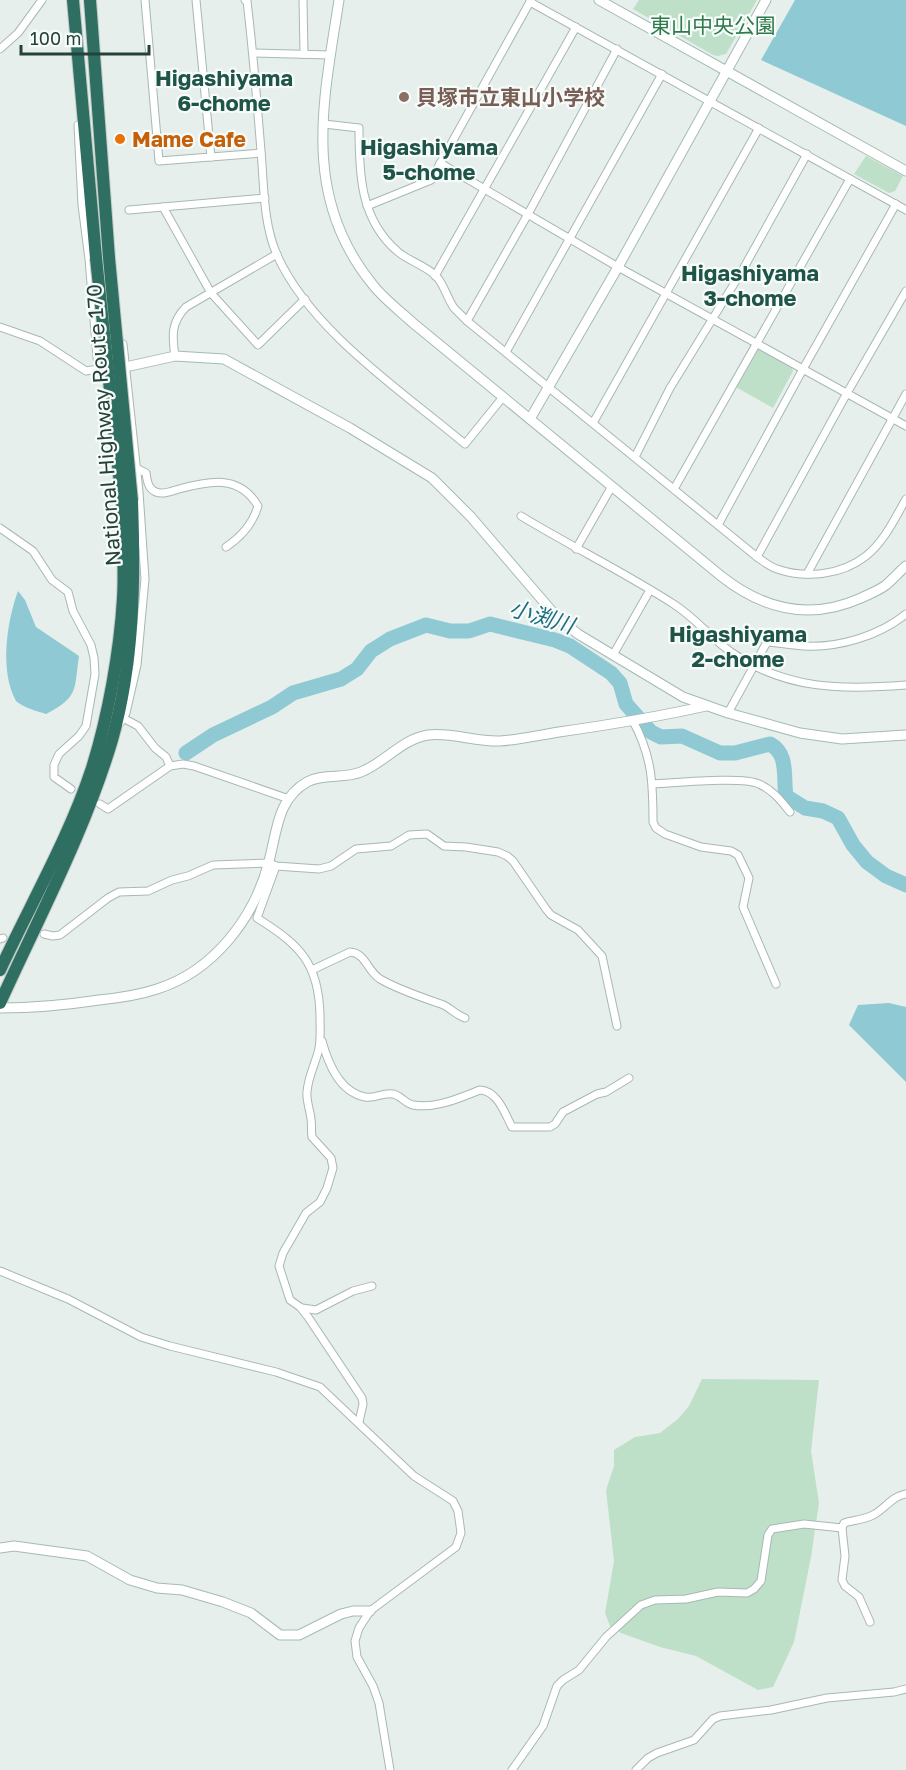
<svg xmlns="http://www.w3.org/2000/svg" width="906" height="1770" font-family="'Golos Text','Noto Sans JP',sans-serif">
<rect width="100%" height="100%" fill="#e6efeb"/>
<g fill="#bfe0c8">
<path d="M639 0H757L726 54 718 56 713 55 633 9Z"/>
<path d="M866 156 903 176 895 191 889 193 854 174Z"/>
<path d="M759 348 791 365 793 371 773 408 736 387Z"/>
<path d="M702 1379 819 1380 811 1451 819 1503 811 1557 794 1642 773 1687 758 1690 696 1656 660 1647 621 1633 610 1626 605 1613 614 1561 606 1490 614 1466V1450L635 1437 660 1433 678 1419 689 1406Z"/>
</g>
<g fill="#8ec9d4">
<path d="M795 0H906V126L761 60Z"/>
<path d="M18 591 25 600 36 627 79 656C74 690 79 697 46 714 37 711 24 708 16 701 0 672 6 624 18 591Z"/>
<path d="M889 1003 906 1007V1082L849 1025 858 1005Z"/>
</g>
<g fill="none" stroke-linecap="round" stroke-linejoin="round">
<path stroke="#8ec9d4" stroke-width="15" d="M186 753 213 735 272 707 293 693 341 679 357 669 371 651 390 639 426 625 450 631H469L490 624 555 640 570 646 611 673 620 683 626 704 651 732 661 737 682 736 720 753H735L770 744C789 754 783 777 786 796L805 808 823 811 838 818 853 845 867 862 886 876 906 885"/>
<defs>
<g id="street">
<path d="M145 0 159 161 261 153"/>
<path d="M196 0 211 157"/>
<path d="M245 0 247 1C253 51 257 101 261 151 264 185 263 223 277 255 311 331 402 391 465 444L503 397"/>
<path d="M303 0 304 54"/>
<path d="M530 2 906 210"/>
<path d="M0 49 18 33 42 0"/>
<path d="M253 53 330 55"/>
<path d="M324 124 359 128C359 173 360 219 397 251 408 261 425 265 436 276 444 284 447 298 454 308 458 312 463 317 467 321L757 557C763 561 770 567 777 569 806 579 842 575 866 556 884 542 895 518 906 499"/>
<path d="M440 163 618 267 906 426"/>
<path d="M367 206 431 180 531 0"/>
<path d="M163 207 211 293 258 345 305 299"/>
<path d="M129 210 265 198"/>
<path d="M435 276 576 27"/>
<path d="M467 321 528 214 617 49"/>
<path d="M0 327 40 341 86 371 98 369 89 259 82 205 78 125"/>
<path d="M506 352 662 74"/>
<path d="M175 356C172 336 171 322 186 307L277 254"/>
<path d="M593 423 759 128"/>
<path d="M635 457 670 388 742 271 807 154"/>
<path d="M136 468 146 473C147 480 148 489 156 492 163 495 172 491 179 489 209 481 239 474 258 506 253 523 241 537 226 547"/>
<path d="M674 489 850 179"/>
<path d="M521 516C572 547 626 573 675 605 695 618 711 638 731 652 786 690 842 690 906 685"/>
<path d="M718 525 803 369 896 204"/>
<path d="M0 528 33 551 52 580 68 592 73 611 91 645 94 658 95 674 86 726 79 736 59 754 54 765V777L71 789"/>
<path d="M576 549 612 486"/>
<path d="M757 557 847 393 906 291"/>
<path d="M807 574 906 394"/>
<path d="M613 655 650 590"/>
<path d="M728 713 767 642C779 643 792 645 804 646 838 648 879 636 906 614"/>
<path d="M123 718 138 726 155 748 166 757 170 766"/>
<path d="M633 721C652 756 653 783 653 822L656 828 665 834 701 847 731 851 738 855 749 878 743 907 776 984"/>
<path d="M121 722 126 713 137 665 145 579 139 492 123 344"/>
<path d="M653 784C676 783 742 776 759 784 773 790 781 801 790 812"/>
<path d="M100 804 108 809 170 766 183 764 194 766 289 799"/>
<path d="M276 866 257 918C300 945 319 963 320 1016 320 1026 321 1037 319 1048 316 1063 308 1076 307 1092 306 1100 310 1110 311 1119 312 1125 311 1131 312 1137L331 1158 333 1168 327 1188 320 1202 306 1213 283 1253 279 1266 290 1300 300 1307 308 1317 362 1398 363 1404 359 1422"/>
<path d="M44 934 53 936 60 935 108 898 119 892 148 891 172 880 188 876 213 865 269 863 276 866 319 869 331 866 356 849 391 846 409 835 427 834 444 846 466 847 498 852 507 856 513 861 546 909 551 915 578 930 602 956 617 1026"/>
<path d="M0 939 3 938"/>
<path d="M312 970 350 952C366 953 367 971 380 979 399 990 421 997 441 1004 450 1007 454 1014 465 1018"/>
<path d="M322 1041C328 1063 339 1092 365 1097 375 1099 383 1092 393 1094 400 1095 406 1104 413 1105 436 1109 459 1098 480 1090 498 1091 505 1114 512 1127H550L555 1124 563 1112 597 1094 606 1092 629 1078"/>
<path d="M0 1271 68 1299 141 1337 170 1346 276 1372 320 1387 414 1476 453 1501 458 1511 461 1533 456 1547 370 1611 359 1628 355 1641 357 1657 373 1686 379 1703 390 1770"/>
<path d="M302 1308 316 1310 353 1291 372 1286"/>
<path d="M870 1622 859 1597 845 1586 842 1580 845 1556 842 1528 844 1523C854 1520 863 1520 873 1515 885 1509 892 1496 906 1494"/>
<path d="M512 1770 543 1726 557 1686 563 1680 579 1670 606 1637 641 1605 655 1600 686 1599 718 1592 747 1593 754 1589 761 1581 768 1535 772 1529 804 1524 842 1528"/>
<path d="M636 1770 648 1758 657 1753 694 1740 713 1719 720 1716 771 1710 827 1698 894 1692 906 1689"/>
</g>
<g id="secondary">
<path d="M339 0C323 103 301 197 373 285 384 299 400 311 413 323L721 576C764 610 810 621 861 598 869 594 878 591 886 585 893 579 899 572 906 566"/>
<path d="M599 0 906 171"/>
<path d="M98 369 130 366 175 356 224 359 350 428 432 478 471 517 556 616 578 634 683 697 728 713 800 733 842 739 906 735"/>
<path d="M530 419 618 267 766 0"/>
<path d="M0 1008C34 1008 66 1005 99 1000 119 998 139 995 157 989 214 971 255 917 269 861 277 832 277 799 307 782 323 773 344 779 361 772 384 763 402 739 428 735 451 732 476 742 500 741 519 740 540 735 559 732 608 725 657 717 706 706"/>
<path d="M0 1548 14 1546 87 1556 130 1580 157 1588 182 1590 223 1602 251 1613 280 1635H299L341 1614 353 1611H370"/>
</g>
<g id="highway">
<path d="M73 0 96 258"/>
<path d="M90 0 109 258"/>
<path d="M0 970C31 903 69 838 92 768 108 717 120 651 123 598 125 567 122 535 122 503"/>
<path d="M0 1003C39 917 85 831 112 740 134 662 135 581 132 501"/>
</g>
</defs>
<use href="#street" stroke="#a8b8b2" stroke-width="9"/>
<use href="#secondary" stroke="#a4bbb3" stroke-width="11"/>
<use href="#highway" stroke="#c2cac8" stroke-width="14"/>
<use href="#street" stroke="#fff" stroke-width="7"/>
<use href="#secondary" stroke="#fff" stroke-width="9"/>
<use href="#highway" stroke="#2f6f62" stroke-width="12"/>
<defs>
<g id="highway-bridge">
<path d="M96 258 122 503"/>
<path d="M109 258 132 501"/>
</g>
</defs>
<use href="#highway-bridge" stroke="#c2cac8" stroke-width="14" stroke-linecap="butt"/>
<use href="#highway-bridge" stroke="#2f6f62" stroke-width="12"/>
</g>
<circle fill="#8d6e63" stroke="#f7fbf9" stroke-width="2" cx="404" cy="97" r="6"/>
<circle fill="#e8710a" stroke="#f7fbf9" stroke-width="2" cx="120" cy="139" r="6"/>
<g text-anchor="middle" dominant-baseline="central" stroke-width="4.5" stroke-linejoin="round" paint-order="stroke">
<g font-size="21" fill="#2d7a4b" stroke="#f7fbf9">
<text x="713" y="25">東山中央公園</text>
</g>
<g font-size="21" font-weight="bold" fill="#785e54" stroke="#f7fbf9" text-anchor="start">
<text x="416" y="97">貝塚市立東山小学校</text>
</g>
<g font-size="21" font-weight="bold" fill="#c56008" stroke="#f7fbf9" text-anchor="start">
<text x="132" y="139">Mame Cafe</text>
</g>
<g font-size="21" fill="#24423a" stroke="#f7fbf9">
<text transform="translate(103 425) rotate(-94)">National Highway Route 170</text>
</g>
<g font-size="22" font-weight="bold" fill="#1f5548" stroke="#f7fbf9">
<text x="224" y="77">Higashiyama<tspan x="224" dy="25">6-chome</tspan></text>
<text x="429" y="146">Higashiyama<tspan x="429" dy="25">5-chome</tspan></text>
<text x="750" y="272">Higashiyama<tspan x="750" dy="25">3-chome</tspan></text>
<text x="738" y="633">Higashiyama<tspan x="738" dy="25">2-chome</tspan></text>
</g>
<g font-size="22" font-style="italic" fill="#1c6f80" stroke="#f7fbf9">
<text transform="translate(542 616) rotate(17)">小渕川</text>
</g>
</g>
<path d="M21 45v9h128v-9" fill="none" stroke="#24423a" stroke-width="3"/>
<text x="30" y="45" font-size="18" fill="#24423a" stroke="#f7fbf9" stroke-width="4.5" paint-order="stroke">100 m</text>
</svg>
